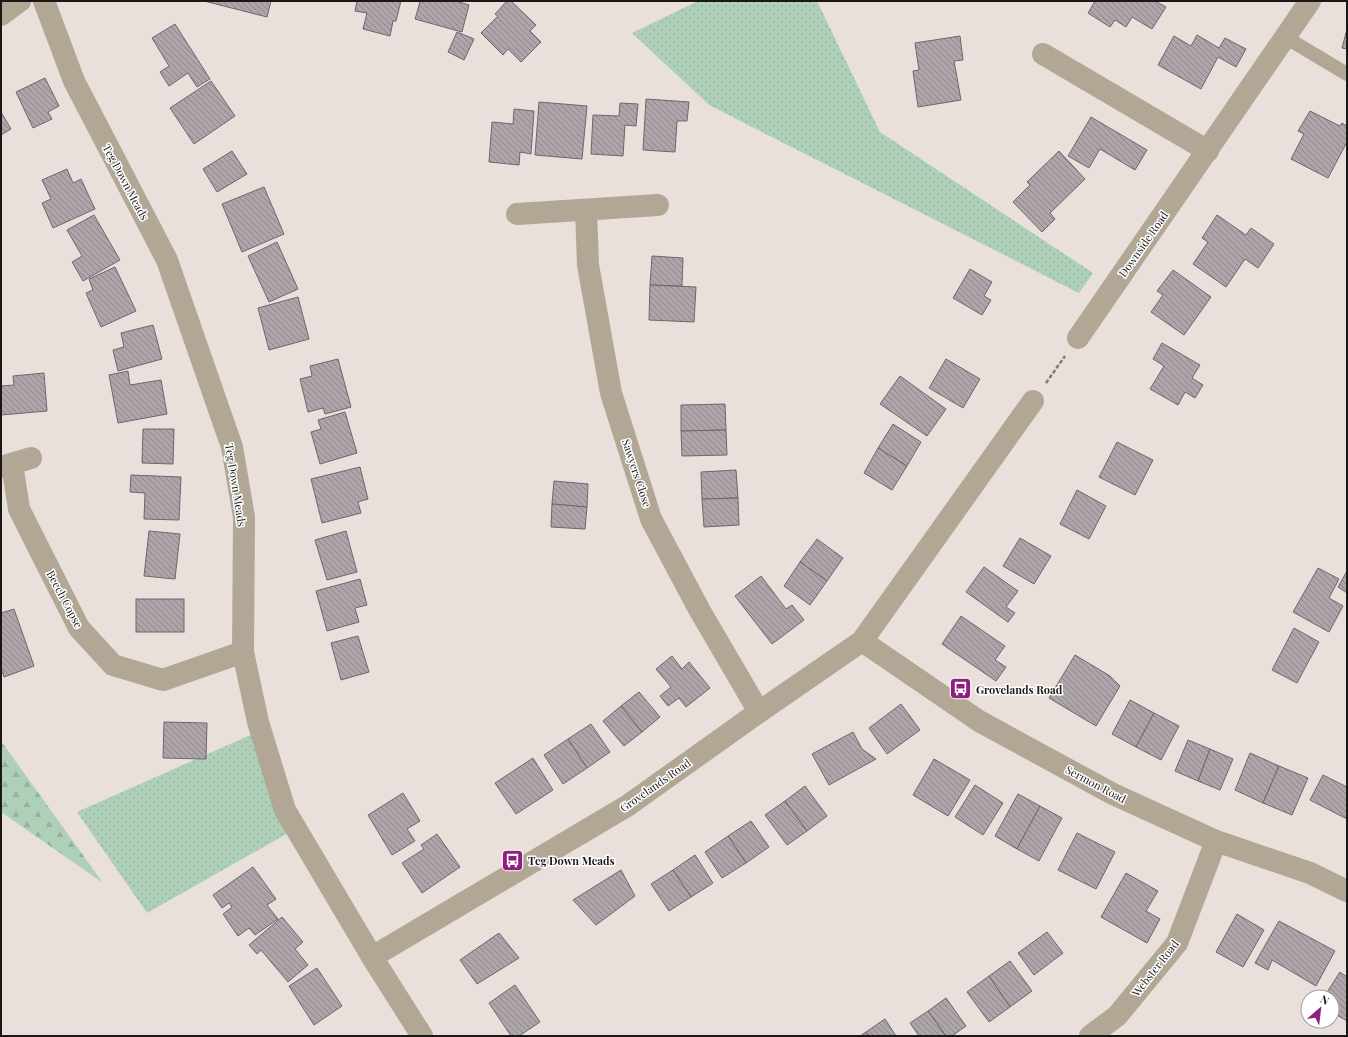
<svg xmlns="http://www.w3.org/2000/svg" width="1348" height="1037" font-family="'Playfair Display',serif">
<defs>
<pattern id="grass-dots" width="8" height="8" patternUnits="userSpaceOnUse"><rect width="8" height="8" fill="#afd0b8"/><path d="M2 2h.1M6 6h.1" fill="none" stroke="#96b29d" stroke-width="1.8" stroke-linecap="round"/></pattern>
<pattern id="forest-firs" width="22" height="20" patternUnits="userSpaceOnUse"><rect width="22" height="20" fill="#afd0b8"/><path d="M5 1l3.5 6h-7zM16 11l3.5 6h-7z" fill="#96b29d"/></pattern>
<pattern id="building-back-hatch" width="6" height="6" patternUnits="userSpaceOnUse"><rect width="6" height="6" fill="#aea5aa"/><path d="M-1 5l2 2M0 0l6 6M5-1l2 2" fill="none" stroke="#8d8589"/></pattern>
</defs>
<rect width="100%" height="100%" fill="#e9e0db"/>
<g fill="url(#grass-dots)">
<path d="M698 1H817L880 132 1093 273 1079 293 709 105 632 33Z"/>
<path d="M255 733 290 832 147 913 77 812Z"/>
</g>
<path fill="url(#forest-firs)" d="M1 741 103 883 1 812Z"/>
<g fill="url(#building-back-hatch)" stroke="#6e666a">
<path d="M204 1H271L267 17Z"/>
<path d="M357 1H401L396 21H393L390 36 363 29 367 13 355 11Z"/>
<path d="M414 1H456L469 5 462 32 415 19 420 2Z"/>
<path d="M507 1H511L536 25 530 31 541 42 521 62 508 49 503 55 481 33 498 16 495 14Z"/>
<path d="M1095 1H1155L1166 7 1152 29 1132 17 1126 27 1115 20 1110 27 1088 13Z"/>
<path d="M175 24 210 79 197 87 188 73 169 86 160 72 169 66 152 38Z"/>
<path d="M1347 29V49L1342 48Z"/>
<path d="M457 32 474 39 464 60 448 52Z"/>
<path d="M1197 35 1219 48 1225 38 1246 49 1236 67 1218 57 1201 89 1158 65 1174 36 1191 46Z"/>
<path d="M960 36 963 60 954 61 961 100 918 107 913 71 919 70 915 43Z"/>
<path d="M45 78 59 106 48 112 52 119 33 128 16 92Z"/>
<path d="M211 81 235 116 194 144 170 108Z"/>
<path d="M646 99 689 102 687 121H677L675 152 643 150Z"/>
<path d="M539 102 587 106 582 159 535 155Z"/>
<path d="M620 103 638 104 636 126 625 125 623 156 591 154 593 115 619 116Z"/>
<path d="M514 109 534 111 531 154 520 152 519 165 489 162 492 122 513 124Z"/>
<path d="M1310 111 1340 126 1342 123 1347 126V142L1328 178 1291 159 1304 134 1298 131Z"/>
<path d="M1 112 11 129 1 135Z"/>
<path d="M1091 117 1147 150 1135 170 1100 149 1089 168 1068 156Z"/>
<path d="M232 151 247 174 217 192 203 169Z"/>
<path d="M1059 151 1085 179 1050 213 1055 219 1042 232 1013 202 1030 185 1027 182Z"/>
<path d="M67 169 73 183 81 179 95 209 53 228 42 203 51 199 42 180Z"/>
<path d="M264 187 284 234 242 252 222 204Z"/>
<path d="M94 215 120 260 83 281 72 262 82 256 67 230Z"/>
<path d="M1217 215 1246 235 1251 228 1274 244 1258 268 1245 259 1226 287 1193 264 1208 242 1202 238Z"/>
<path d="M277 242 298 289 269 302 248 256Z"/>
<path d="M652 256 683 258 682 286 650 285Z"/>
<path d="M115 267 136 311 101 327 86 293 93 290 89 279Z"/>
<path d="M970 269 992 282 984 296 991 300 982 315 953 298Z"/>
<path d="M1173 270 1211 297 1184 335 1151 312 1163 295 1157 291Z"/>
<path d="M650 285 696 287 694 322 649 320Z"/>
<path d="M298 297 309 339 269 350 258 308Z"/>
<path d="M153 325 162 359 118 371 113 350 124 347 121 333Z"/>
<path d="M1162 343 1200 365 1192 378 1203 385 1195 398 1185 392 1178 405 1150 389 1164 366 1153 359Z"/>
<path d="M338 359 351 407 325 414 323 408 308 412 300 379 312 376 310 366Z"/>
<path d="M946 359 980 379 963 408 929 388Z"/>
<path d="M128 371 130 385 161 380 167 414 118 423 109 375Z"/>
<path d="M44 373 47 411 1 415V386L14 385 13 376Z"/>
<path d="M900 376 946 409 927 436 880 404Z"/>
<path d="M725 404 726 430 681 431V405Z"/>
<path d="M345 412 357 453 320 464 311 432 321 429 318 420Z"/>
<path d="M893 424 921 442 907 466 878 448Z"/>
<path d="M143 429H174L173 464 142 463Z"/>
<path d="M726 430 727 455 682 456 681 431Z"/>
<path d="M1117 442 1153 460 1135 495 1099 477Z"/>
<path d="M878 448 907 466 892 490 864 473Z"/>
<path d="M360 467 368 499 358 502 361 513 322 523 311 479Z"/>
<path d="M736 470 738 498 702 499 701 472Z"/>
<path d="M131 475 181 477 179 520 144 519 145 493 130 492Z"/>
<path d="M554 481 588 484 587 507 552 504Z"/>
<path d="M1077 490 1106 506 1089 539 1060 524Z"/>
<path d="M738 498 739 525 704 527 702 499Z"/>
<path d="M552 504 587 507 585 529 551 527Z"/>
<path d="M149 531 180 534 175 579 144 576Z"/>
<path d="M346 531 357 572 327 580 315 540Z"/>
<path d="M1020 538 1051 556 1034 584 1003 566Z"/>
<path d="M817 539 843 558 827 581 800 562Z"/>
<path d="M800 562 827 581 810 605 784 586Z"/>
<path d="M984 567 1018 591 1006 607 1015 613 1008 622 966 592Z"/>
<path d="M1318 568 1339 579 1329 598 1343 606 1329 632 1293 612Z"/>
<path d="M1347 571V593L1338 587Z"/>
<path d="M761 576 786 609 792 605 804 620 772 644 735 596Z"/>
<path d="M360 579 367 605 355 608 359 622 327 631 316 591Z"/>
<rect x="136" y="599" width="48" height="33"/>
<path d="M14 609 34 666 4 677 1 668V613Z"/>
<path d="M961 616 1005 646 995 660 1006 667 996 681 942 644Z"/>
<path d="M1294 628 1319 642 1297 683 1272 670Z"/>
<path d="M358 636 369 672 341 680 331 643Z"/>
<path d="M1075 655 1110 676 1120 686 1096 726 1049 698Z"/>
<path d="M672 656 682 669 689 662 710 688 686 707 679 698 668 706 660 696 671 687 656 669Z"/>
<path d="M639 692 660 717 642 732 621 706Z"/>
<path d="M1130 700 1154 713 1136 747 1112 734Z"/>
<path d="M901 704 920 730 887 754 869 728Z"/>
<path d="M621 706 642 732 624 746 603 721Z"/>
<path d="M1154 713 1179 726 1161 760 1136 747Z"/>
<path d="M164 722 207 723 206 759 163 758Z"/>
<path d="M591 724 610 752 587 768 568 739Z"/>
<path d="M853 732 862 749 876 759 829 785 812 754Z"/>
<path d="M568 739 587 768 563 784 544 755Z"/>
<path d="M1188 740 1210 749 1198 781 1175 771Z"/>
<path d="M1210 749 1233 759 1220 790 1198 781Z"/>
<path d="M1250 753 1279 766 1263 803 1235 790Z"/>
<path d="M533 758 553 790 516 814 495 783Z"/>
<path d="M934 759 970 780 948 816 913 795Z"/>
<path d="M1279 766 1308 778 1292 815 1263 803Z"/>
<path d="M1323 775 1347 787V819L1310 800Z"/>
<path d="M975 785 1003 803 983 835 955 817Z"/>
<path d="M805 786 827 816 807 831 785 801Z"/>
<path d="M403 793 420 821 407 829 415 841 392 855 368 815Z"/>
<path d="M1018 794 1040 806 1017 849 995 836Z"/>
<path d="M785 801 807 831 787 845 765 815Z"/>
<path d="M1040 806 1062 818 1039 861 1017 849Z"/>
<path d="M751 821 769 847 746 863 728 836Z"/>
<path d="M1077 833 1115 852 1096 889 1058 870Z"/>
<path d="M437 834 460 867 422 893 402 863 424 849 421 845Z"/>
<path d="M728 836 746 863 722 878 705 852Z"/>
<path d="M695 855 713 883 691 897 673 870Z"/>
<path d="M253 867 276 899 267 905 278 919 255 935 249 928 238 936 223 914 232 907 229 903 222 908 213 895Z"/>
<path d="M621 870 635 896 596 925 573 900Z"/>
<path d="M673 870 691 897 669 911 651 884Z"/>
<path d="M1126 873 1158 891 1146 911 1160 919 1147 943 1101 917Z"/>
<path d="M1237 914 1264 930 1243 967 1216 952Z"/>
<path d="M282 917 303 942 295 949 308 965 288 982 261 950 257 954 249 945Z"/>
<path d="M1279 921 1335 951 1316 986 1272 960 1268 970 1255 963Z"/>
<path d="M1047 932 1063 953 1034 975 1018 953Z"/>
<path d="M499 933 519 958 477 984 460 960Z"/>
<path d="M1010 961 1032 991 1010 1007 989 976Z"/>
<path d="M317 968 342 1006 314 1025 289 986Z"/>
<path d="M1340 972 1347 977V1021L1332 1012V997H1324Z"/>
<path d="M989 976 1010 1007 989 1022 967 992Z"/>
<path d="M515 985 540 1022 519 1036H511L489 1003Z"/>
<path d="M946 998 966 1026 952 1036H946L928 1011Z"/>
<path d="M928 1011 946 1036H919L910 1023Z"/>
<path d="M885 1019 896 1036H869L866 1032Z"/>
<path d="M866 1032 869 1036H860Z"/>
</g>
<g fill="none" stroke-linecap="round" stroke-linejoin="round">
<path stroke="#7f7975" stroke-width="2.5" stroke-dasharray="4 2" stroke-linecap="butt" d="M1046 383 1065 356"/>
<path stroke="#b2a695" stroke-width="14" d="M1285 37 1347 74"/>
<g stroke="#b2a695" stroke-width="22">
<path d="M44 1 74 81 167 260 232 447 244 517 243 652 258 722 285 810 372 957 422 1036"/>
<path d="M1 15 20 1"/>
<path d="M1043 54 1208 151"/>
<path d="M586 210 588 265 611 393 651 519 700 611 759 712"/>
<path d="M517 214 658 205"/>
<path d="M1078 338 1310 1"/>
<path d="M12 464 19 509 79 628 113 665 163 680 243 652"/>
<path d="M1 467 31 458"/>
<path d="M862 641 979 721 1113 794 1216 841 1310 873 1347 891"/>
<path d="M372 957 627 806 759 712 862 641 1033 401"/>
<path d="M1090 1036 1117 1016 1177 943 1216 841"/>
</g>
</g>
<defs>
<symbol id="bus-square" viewBox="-11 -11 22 22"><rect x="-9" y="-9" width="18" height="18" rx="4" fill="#901e7e" stroke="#fff"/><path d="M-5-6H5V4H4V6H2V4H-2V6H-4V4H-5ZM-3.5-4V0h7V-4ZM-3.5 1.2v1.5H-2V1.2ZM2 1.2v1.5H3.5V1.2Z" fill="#fff"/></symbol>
</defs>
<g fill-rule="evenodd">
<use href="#bus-square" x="948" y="676" width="25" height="25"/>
<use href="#bus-square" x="500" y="848" width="25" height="25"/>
</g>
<g text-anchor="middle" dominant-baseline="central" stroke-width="3" stroke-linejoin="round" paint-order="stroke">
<g font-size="11" fill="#1a1715" stroke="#fff">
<text transform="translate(126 182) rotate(62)">Teg Down Meads</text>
<text transform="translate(1143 244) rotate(-55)">Downside Road</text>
<text transform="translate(637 473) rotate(72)">Sawyers Close</text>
<text transform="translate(236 485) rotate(81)">Teg Down Meads</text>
<text transform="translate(65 599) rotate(62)">Beech Copse</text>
<text transform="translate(1096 784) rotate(28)">Sermon Road</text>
<text transform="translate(655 785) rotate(-35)">Grovelands Road</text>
<text transform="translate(1155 968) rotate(-52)">Webster Road</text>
</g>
<g font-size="11" font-weight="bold" fill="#1a1715" stroke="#fff" text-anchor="start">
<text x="976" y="689">Grovelands Road</text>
<text x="528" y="860">Teg Down Meads</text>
</g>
</g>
<rect width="1348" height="1037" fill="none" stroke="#1a1715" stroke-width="4"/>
<g transform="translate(1320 1009) rotate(28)"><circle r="19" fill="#ffffff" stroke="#a3a2a1"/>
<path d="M0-3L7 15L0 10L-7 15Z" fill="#901e7e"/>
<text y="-6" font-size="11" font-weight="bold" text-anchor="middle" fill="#1a1715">N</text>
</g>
</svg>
